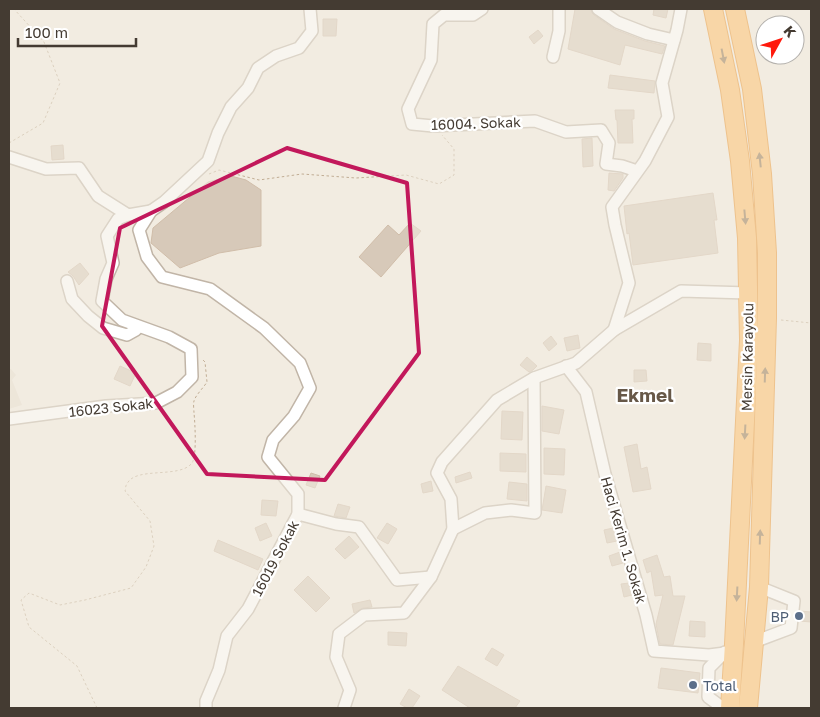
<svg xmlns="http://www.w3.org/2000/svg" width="820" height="717" font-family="'Golos Text',sans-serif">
<rect width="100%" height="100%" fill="#f2ece1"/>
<path fill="#e7ddcf" d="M9 369H11L16 375 12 380 22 405 9 409Z"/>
<g fill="#d7c9b9" stroke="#d0bda9">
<path d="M575 9H591L592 13 594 15 614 29 645 41 665 46 662 54 625 45 620 65 568 49Z"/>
<path d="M654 9H668L666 18 653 15Z"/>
<path d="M323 19H337L336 36H323Z"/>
<path d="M538 30 543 36 534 44 529 37Z"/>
<path d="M610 75 655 81 654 93 608 88Z"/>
<path d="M615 110H634V119H632L633 143H618L617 120H616Z"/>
<path d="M592 138 593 166 583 167 582 139Z"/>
<path d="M63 145 64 159 52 160 51 146Z"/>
<path d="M609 173 623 174V178L614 191 608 190Z"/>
<path d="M231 176 246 180 261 190V246L219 253 180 268 151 243 153 228 208 182Z"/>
<path d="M713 193 717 220H714L718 253 633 265 629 233 627 234 624 206Z"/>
<path d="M410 223 421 231 381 277 359 257 388 225 399 235Z"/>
<path d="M80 263 89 274 79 285 73 276 68 272Z"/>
<path d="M578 335 580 348 567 351 564 338Z"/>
<path d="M551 336 557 344 549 351 543 343Z"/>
<path d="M698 343 711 344V361L697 360Z"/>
<path d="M527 357 537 366 533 370 529 372 520 365Z"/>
<path d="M120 366 136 373 130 386 114 379Z"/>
<path d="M634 370H646L647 381 634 382Z"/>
<path d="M542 406 564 410 559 434 542 431Z"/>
<path d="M502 411 523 412 522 440 501 439Z"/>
<path d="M637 444 641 469 647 467 651 489 633 492 624 447Z"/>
<path d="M544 448 565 449 564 475 544 474Z"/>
<path d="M500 453 526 454V472L500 471Z"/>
<path d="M470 472 472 478 456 483 455 477Z"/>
<path d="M311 473 320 476 315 488 306 485Z"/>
<path d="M431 481 433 491 423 493 421 484Z"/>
<path d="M509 482 527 484V501L507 499Z"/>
<path d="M546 486 566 490 562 513 542 510Z"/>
<path d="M262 500 278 501 276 516 261 515Z"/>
<path d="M338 504 350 507 346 518 334 516Z"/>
<path d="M266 523 272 536 260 541 255 528Z"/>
<path d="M387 523 397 529 388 544 377 538Z"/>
<path d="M613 528 617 541 607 543 604 530Z"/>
<path d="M349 536 359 547 345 559 335 549Z"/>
<path d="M218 540 263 559 258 570 214 551Z"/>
<path d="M620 552 623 563 612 566 609 556Z"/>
<path d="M657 555 664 577 670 576 673 596H685L673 645 660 644 656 624 663 595 655 596 651 571 647 573 643 560Z"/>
<path d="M308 576 330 598 316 612 294 590Z"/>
<path d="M629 583 632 595 624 597 621 584Z"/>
<path d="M370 600 372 607 363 608 354 613 352 604Z"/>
<path d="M800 611 811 612V622L799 621Z"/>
<path d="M690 621 705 622V637L689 636Z"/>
<path d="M388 632 407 633 406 646 388 645Z"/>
<path d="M492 648 504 655 497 666 485 659Z"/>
<path d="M458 666 520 701 515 708H470L442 690Z"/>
<path d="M661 668 700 673 698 693 658 688Z"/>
<path d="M409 689 420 696 412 708H407L400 704Z"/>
</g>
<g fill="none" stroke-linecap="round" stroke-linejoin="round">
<defs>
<g id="minor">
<path d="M482 9 473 15H444L433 24 431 60 408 109 412 124 433 126 535 121 566 132 601 130 609 143 606 164 622 166 637 171"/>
<path d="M598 9 617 22 648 34 674 40"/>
<path d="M553 57 559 31V9"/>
<path d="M9 157 46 169 79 168 98 196 128 215"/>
<path d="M67 281 72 299 88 316 103 328 127 335 136 330 137 326"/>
<path d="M614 330 629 283 615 225 612 207 645 161 668 117 662 83 677 30 681 9"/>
<path d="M566 366 586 392 605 474 646 615 654 651 709 655 725 653"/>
<path d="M9 419 106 406 156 403 177 392 192 377 191 349 169 337 122 320 102 301 106 279 113 263 107 236 118 219 128 215 151 211"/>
<path d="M298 514 336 524 359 527 397 580 431 577"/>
<path d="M453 529 485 513 511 510 535 513 534 378"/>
<path d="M754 642 791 628 794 601 759 587"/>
<path d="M206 708V701L219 670 227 636 248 609 298 514V494L268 457 273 440 294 416 310 388 300 363 264 328 210 289 162 277 147 257 139 230 151 211 164 202 208 161 218 133 231 107 248 88 258 68 276 56 299 48 312 31 310 9"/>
<path d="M344 708 350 690 336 657 339 634 364 615 404 613 431 577 453 529 451 499 437 473 442 462 497 400 534 378 576 363 614 330 681 291 748 293"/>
<path d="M723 708 708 697 709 668 725 652"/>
</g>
<g id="highway">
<path d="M713 9 730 90 740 161 747 238 749 340 734 644 730 708"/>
<path d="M735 9 752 89 762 174 767 253V318L759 587 748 708"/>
</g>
</defs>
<use href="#minor" stroke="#c1b5a7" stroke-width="14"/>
<use href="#highway" stroke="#e88f26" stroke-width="20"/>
<g stroke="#c1ad94" stroke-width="1" stroke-dasharray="2.5 2.5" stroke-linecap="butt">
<path d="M9 143 43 123 60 83 44 42 14 9"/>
<path d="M209 174 219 170 259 180 302 174 356 178 406 175 439 184 454 175V149L442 135"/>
<path d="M781 320 811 323"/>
<path d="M97 708 77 666 29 627 21 600 29 593 60 605 85 600 131 588 146 567 154 546 150 521 125 491C126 489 125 486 127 484 135 466 180 479 192 463 197 456 195 423 194 413 194 410 193 404 194 401 195 396 204 387 207 382L205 362 202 359"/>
</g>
<use href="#minor" stroke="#fff" stroke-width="11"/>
<use href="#highway" stroke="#ffbb60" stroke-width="18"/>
</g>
<defs><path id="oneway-solid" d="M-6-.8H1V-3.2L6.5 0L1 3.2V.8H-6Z" transform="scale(1.25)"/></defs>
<g fill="#8f6e44">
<use href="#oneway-solid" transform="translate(723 56) rotate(79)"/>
<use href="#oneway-solid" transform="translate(760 160) rotate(-96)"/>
<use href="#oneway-solid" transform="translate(745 217) rotate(85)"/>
<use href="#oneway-solid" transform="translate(765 375) rotate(-88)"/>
<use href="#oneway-solid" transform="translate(745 432) rotate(93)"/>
<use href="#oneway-solid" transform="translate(760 537) rotate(-88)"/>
<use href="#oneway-solid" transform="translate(737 594) rotate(93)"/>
</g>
<path d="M0 0H820V717H0ZM287 148 407 183 419 353 325 480 207 474 102 326 120 228Z" fill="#f2ece1" fill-opacity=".55" fill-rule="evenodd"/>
<path fill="none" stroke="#c2185b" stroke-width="4" stroke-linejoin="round" d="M287 148 407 183 419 353 325 480 207 474 102 326 120 228Z"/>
<g fill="#5c6f8a" stroke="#fff" stroke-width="2">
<circle cx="799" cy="616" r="5"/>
<circle cx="693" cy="685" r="5"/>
</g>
<g text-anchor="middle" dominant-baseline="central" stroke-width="4.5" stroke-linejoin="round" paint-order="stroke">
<g font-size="14" fill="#443b32" stroke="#fff">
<text transform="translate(476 123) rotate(-2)">16004. Sokak</text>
<text transform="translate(747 357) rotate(-89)">Mersin Karayolu</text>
<text transform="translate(111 407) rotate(-6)">16023 Sokak</text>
<text transform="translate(624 540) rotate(74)">Haci Kerim 1. Sokak</text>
<text transform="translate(275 558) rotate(-62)">16019 Sokak</text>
</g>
<g font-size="14" fill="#4e5e75" stroke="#fff" text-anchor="end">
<text x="789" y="616">BP</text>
<text x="703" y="685" text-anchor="start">Total</text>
</g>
<g font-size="19" font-weight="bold" fill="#675848" stroke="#fff">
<text x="645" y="394">Ekmel</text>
</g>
</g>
<rect width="820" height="717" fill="none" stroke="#443b32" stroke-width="20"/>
<g transform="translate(780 40) rotate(50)"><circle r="24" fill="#ffffff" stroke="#b4b1ad"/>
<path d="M0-4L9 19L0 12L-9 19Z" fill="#ff1a0c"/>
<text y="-8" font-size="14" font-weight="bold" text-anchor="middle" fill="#443b32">K</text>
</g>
<path d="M18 38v8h118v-8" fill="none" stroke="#443b32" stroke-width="2.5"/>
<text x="25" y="38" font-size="15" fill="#443b32" stroke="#ffffff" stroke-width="4" paint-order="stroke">100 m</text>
</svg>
